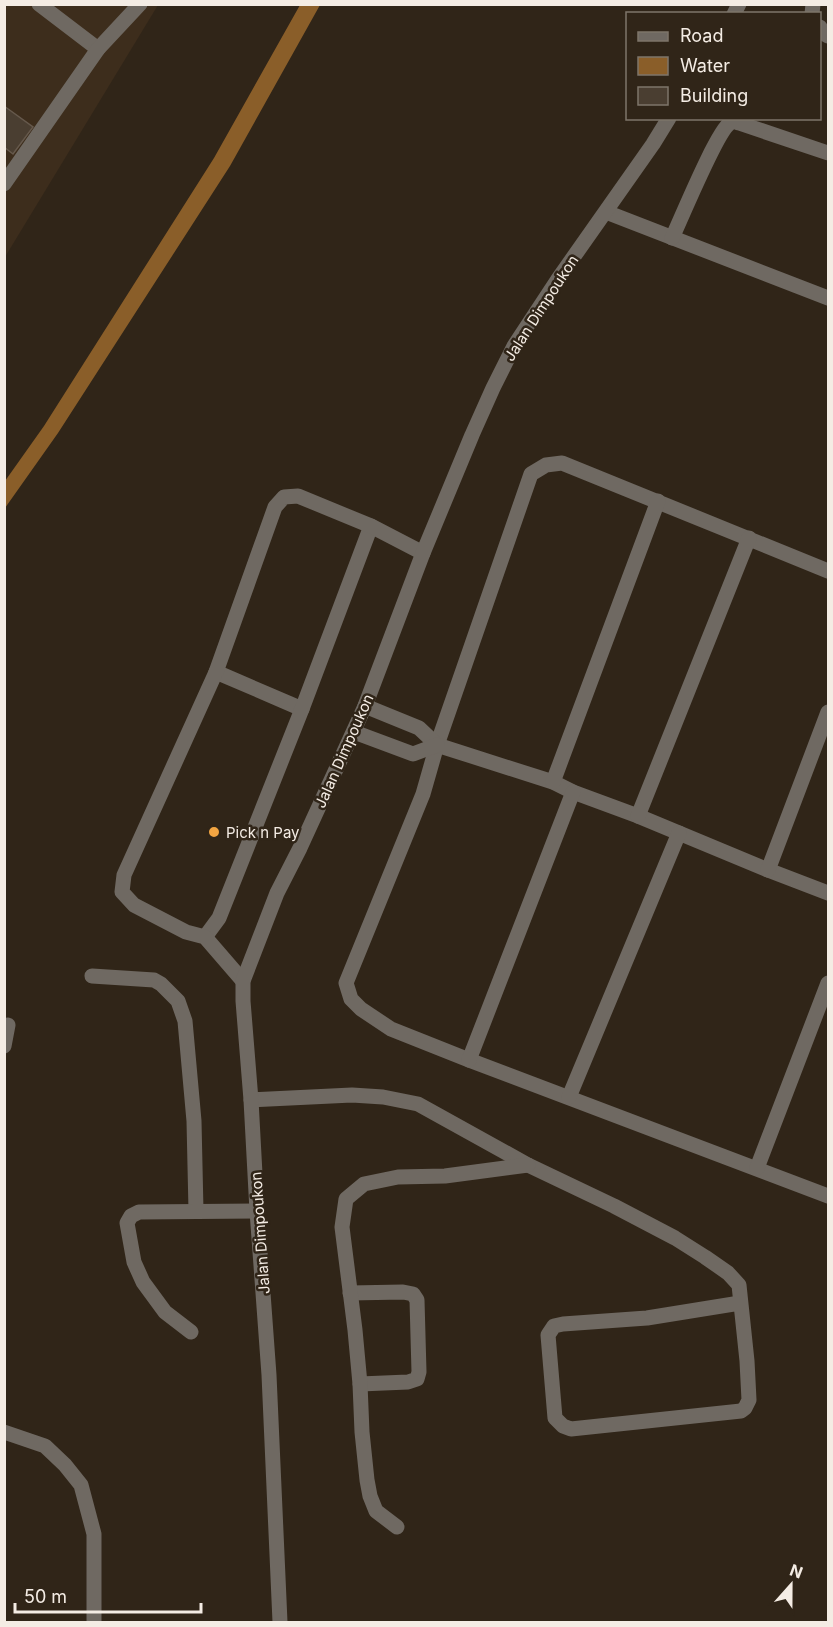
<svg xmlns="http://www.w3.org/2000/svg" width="833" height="1627" font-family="Inter,sans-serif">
<rect width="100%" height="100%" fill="#302518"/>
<path fill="#3d2d1c" d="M5 5H158L5 257Z"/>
<path fill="#8a5e29" d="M300 5H320L230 166 58 433 5 508V481L44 426 214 158Z"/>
<path fill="#4a3e31" stroke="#66594c" stroke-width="1.5" d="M4 106 33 127 13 154 4 147Z"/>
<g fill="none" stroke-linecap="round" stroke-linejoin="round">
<g stroke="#6f6962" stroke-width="15">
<path d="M39 4 98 49"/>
<path d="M734 14 739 4"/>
<path d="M812 14 813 4"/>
<path d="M820 27 823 33 828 36"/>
<path d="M4 184 98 49 140 4"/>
<path d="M606 212 828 298"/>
<path d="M672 238C681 219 717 131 730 123 735 121 735 122 739 123L828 153"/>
<path d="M828 571 562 463 546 465 531 474 437 745 423 794 346 983 351 999 361 1009 391 1029 469 1060 828 1196"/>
<path d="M216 672 302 709"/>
<path d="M365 706 419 728 437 745 553 782 573 792 638 816 768 870 828 893"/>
<path d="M354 732 413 754 437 745"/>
<path d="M553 782 658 501"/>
<path d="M638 816 749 538"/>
<path d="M768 870 828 712"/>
<path d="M205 937 219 918 302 709 371 526"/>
<path d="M92 976 154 980 161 984 178 1001 185 1021 194 1121 196 1211"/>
<path d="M243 981 205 937 186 932 134 905 122 892 124 875 216 672 275 507 284 497 298 496 371 526 423 553"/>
<path d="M4 1046 8 1025"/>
<path d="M469 1060 573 792"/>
<path d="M569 1097 679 833"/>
<path d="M251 1100 352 1095 383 1097 418 1104 528 1165 614 1206 675 1238 705 1257 728 1273 739 1285 747 1361 749 1400 745 1408 741 1411 571 1429 563 1426 555 1418 548 1335 554 1326 563 1324 647 1318 740 1303"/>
<path d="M757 1168 828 983"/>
<path d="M350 1293 403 1292 413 1294 417 1300 419 1372 417 1379 408 1382 360 1384"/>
<path d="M191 1332 165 1312 143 1282 134 1262 127 1223 131 1216 139 1212 257 1211"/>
<path d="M4 1432 45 1446 65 1465 81 1485 94 1534V1622"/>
<path d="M397 1527 376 1511 370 1496 367 1480 362 1432 360 1384 355 1330 342 1227 346 1199 364 1184 398 1177 445 1176 528 1165"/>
<path d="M280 1622 269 1375 257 1211 251 1100 243 1001V981L277 893 300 848 365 706 423 553 472 435 493 388 514 346 558 279 653 144 669 118"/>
</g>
</g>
<circle fill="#f2a542" stroke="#302518" stroke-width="2" cx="214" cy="832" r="6"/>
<g text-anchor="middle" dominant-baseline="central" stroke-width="5" stroke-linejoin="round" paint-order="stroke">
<g font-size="15" fill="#f4ece4" stroke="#302518">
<text transform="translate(541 308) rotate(-57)">Jalan Dimpoukon</text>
<text transform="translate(344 751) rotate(-66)">Jalan Dimpoukon</text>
<text transform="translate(260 1233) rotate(-94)">Jalan Dimpoukon</text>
</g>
<g font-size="15" fill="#f4ece4" stroke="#302518" text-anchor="start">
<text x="226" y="832">Pick n Pay</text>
</g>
</g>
<rect width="833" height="1627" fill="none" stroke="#f4ece4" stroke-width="12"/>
<rect x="626" y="12" width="195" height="108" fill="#302518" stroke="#7e756a" stroke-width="1.5"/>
<rect x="638" y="32" width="30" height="9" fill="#6f6962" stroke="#7e756a" stroke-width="1.5"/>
<text x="680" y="42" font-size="18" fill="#f4ece4">Road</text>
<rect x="638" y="57" width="30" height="18" fill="#8a5e29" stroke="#7e756a" stroke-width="1.5"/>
<text x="680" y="72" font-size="18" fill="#f4ece4">Water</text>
<rect x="638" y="87" width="30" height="18" fill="#4a3e31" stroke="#7e756a" stroke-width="1.5"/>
<text x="680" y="102" font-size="18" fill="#f4ece4">Building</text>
<g transform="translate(791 1585) rotate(21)" stroke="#302518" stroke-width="4.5" paint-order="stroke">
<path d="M0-4.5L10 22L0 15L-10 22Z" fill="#f4ece4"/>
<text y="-9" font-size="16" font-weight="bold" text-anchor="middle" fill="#f4ece4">N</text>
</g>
<path d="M15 1603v9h186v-9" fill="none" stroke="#f4ece4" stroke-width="3"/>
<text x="24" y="1603" font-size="18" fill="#f4ece4" stroke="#302518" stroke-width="4.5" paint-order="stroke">50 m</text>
</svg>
